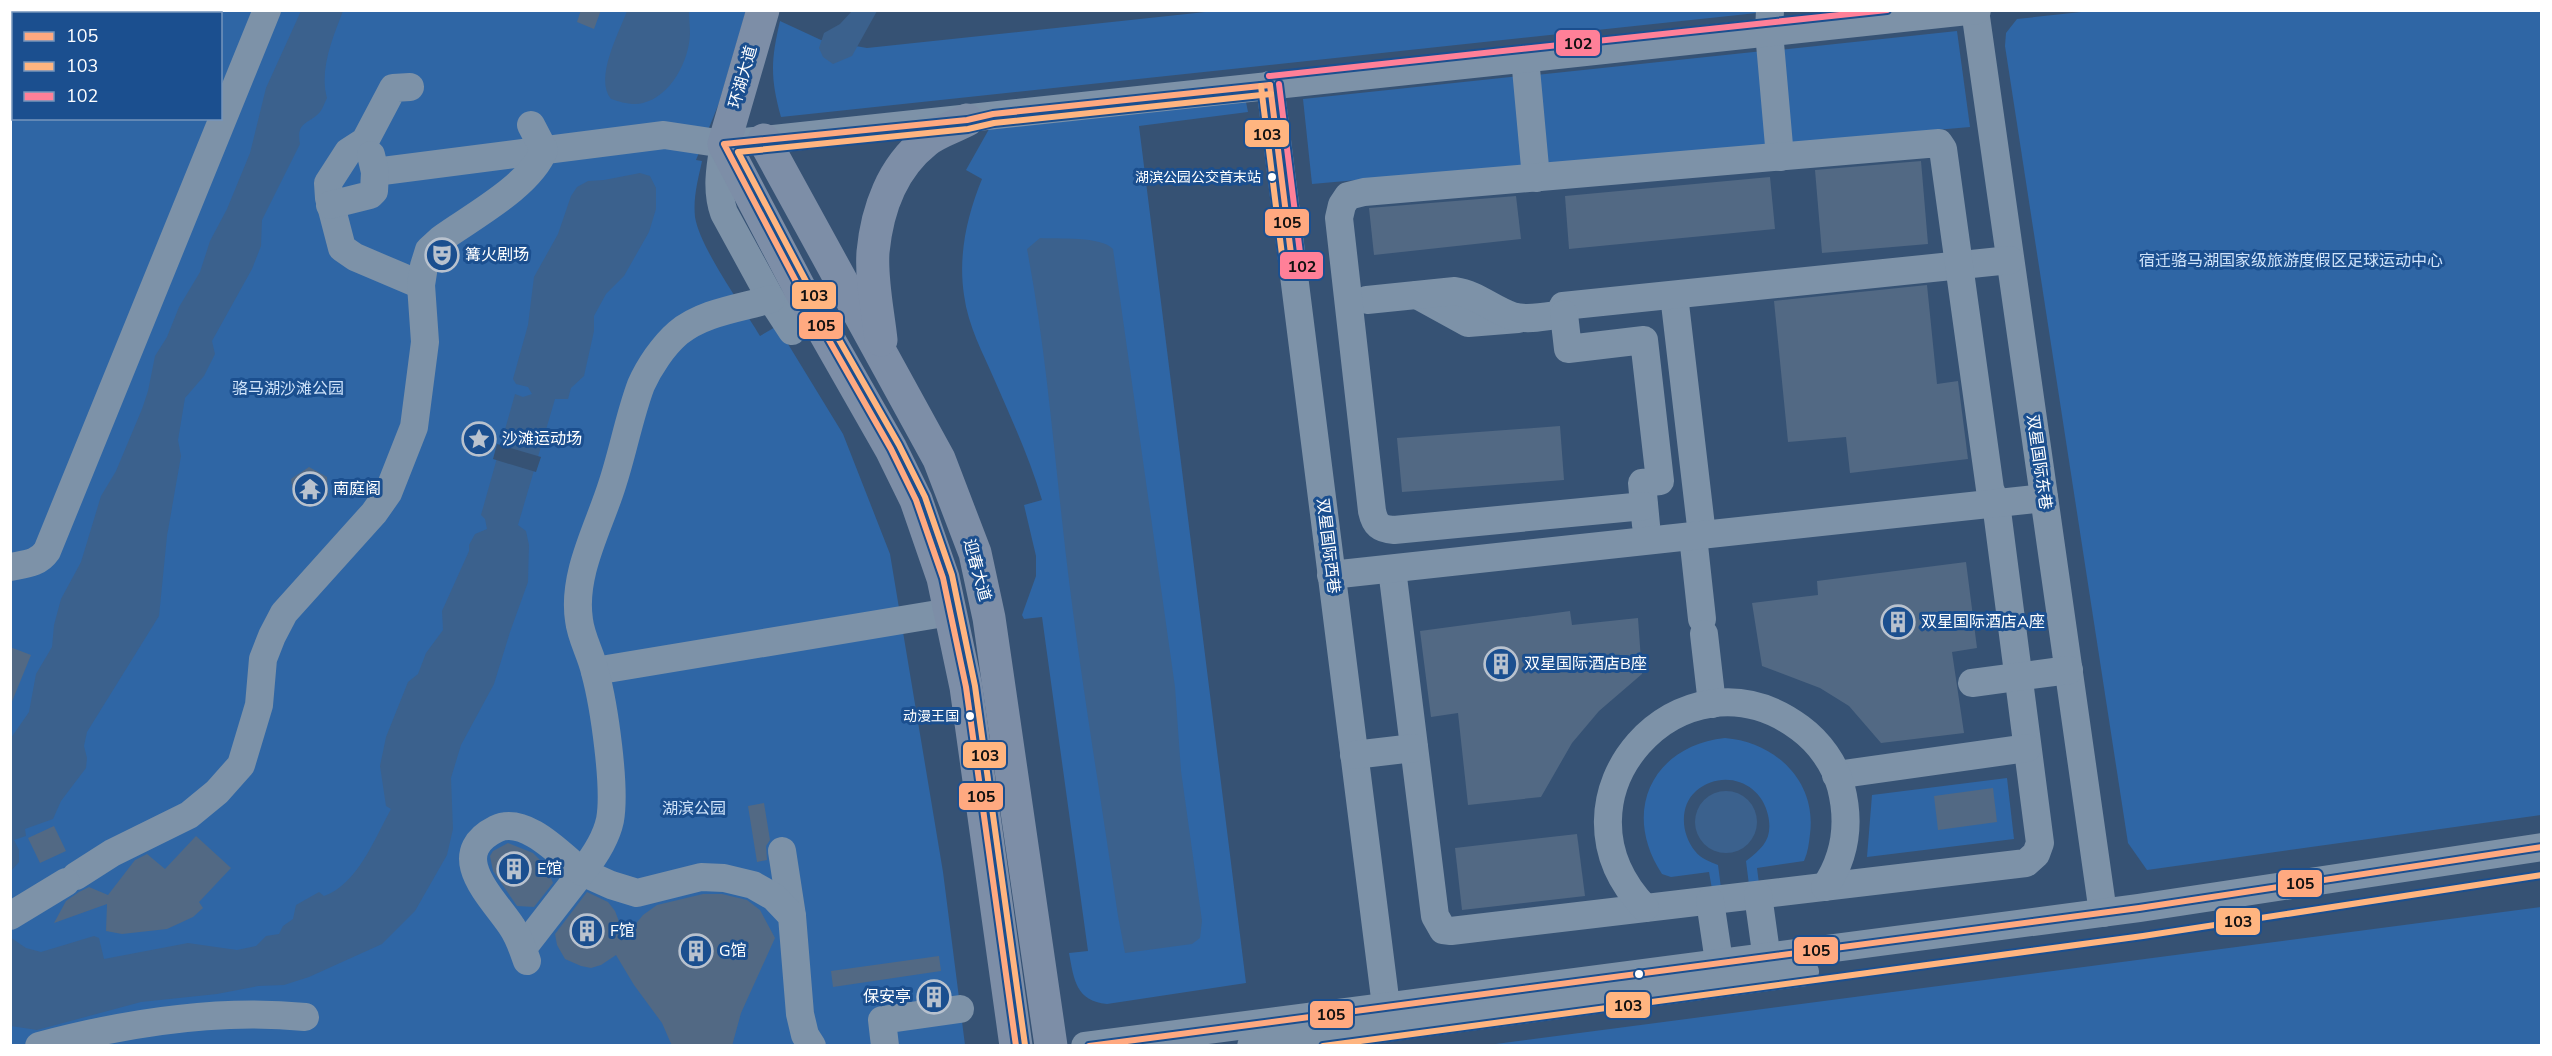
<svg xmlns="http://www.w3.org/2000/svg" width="2552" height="1056" font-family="'Nunito Sans','Noto Sans SC',sans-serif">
<rect width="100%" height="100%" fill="#365274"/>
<g fill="#2f66a5" fill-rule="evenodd">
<path d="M1224 10 1757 11V13L781 117C770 77 771 60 780 21L821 40 867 48Z"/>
<path d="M2100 10 2541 11V815L2147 870 2128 843 2005 46 2006 33 2017 19Z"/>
<path d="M10 11H746L719 103 696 160 702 161C698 180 693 197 695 217 700 248 743 307 760 336L777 326 843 434 890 554 943 872 965 1045H11ZM14 14H220V118H14Z"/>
<path d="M1957 31 1970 127 1787 143 1779 50Z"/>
<path d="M1763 51 1771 144 1544 164 1536 75Z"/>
<path d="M1520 76 1527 165 1312 184 1303 99Z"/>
<path d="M1246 102 1248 112 1139 126 1246 983 1107 1004C1076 1001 1074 980 1069 953L1088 951 1042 617 1024 619 1022 615 1036 576V556L1024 505 1042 500C1030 459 1012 420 995 381 983 353 968 326 964 295 958 255 967 216 982 179L966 170 993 122Z"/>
<path d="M1725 738C1775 742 1817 781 1810 834 1809 843 1808 852 1804 861L1757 868 1759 884 1749 885 1746 861C1764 847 1773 838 1768 815 1761 782 1723 768 1696 791 1679 806 1681 834 1695 851 1700 858 1710 862 1718 865L1721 888 1712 889 1709 872 1671 877 1662 874C1621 812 1652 746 1725 738Z"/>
<path d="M2007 778 2014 839 1867 857 1872 795Z"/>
<path d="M2541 907V1045H1488Z"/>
</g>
<g fill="#3b618d">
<path d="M301 11H343C333 37 319 70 327 98 325 102 323 108 320 112 308 125 296 121 300 144L262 220 261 246 252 269 212 341 215 354 204 376 185 398 178 440 181 456 167 536 159 616 87 732 84 746 87 758 86 768 61 801 53 819 25 829 26 836 14 840 19 850V862L11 871V738L29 712 36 674 52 647 54 625 61 599 81 562 101 496 116 471 142 409 148 391 155 356 167 337 179 307 200 272 210 241 227 209 250 153 266 88Z"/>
<path d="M627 11H689C689 18 690 26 690 34 689 61 671 96 643 103 633 106 620 102 611 99 594 78 619 33 627 11Z"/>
<path d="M852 11H877L852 56 833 64 823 57 819 48 824 33 840 24Z"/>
<path d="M640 173 650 176 656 188V209L649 232 624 276 606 294 594 316V331L584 376 571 388 568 399H555L518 525 526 531 529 545 528 582 510 632 494 684 461 745 451 778 453 829 447 855 415 911 382 944 309 977 284 985 258 986 217 994 141 1002 37 1030 11 1026 10 937 26 948 41 952 94 936 99 938 104 959 188 943 237 950 256 946 266 936 279 934 283 926 293 919 296 905 319 892 324 896C357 885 375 838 391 809L386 806 380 766 386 737 408 682 418 674 426 653 443 630 442 611 469 551V545L475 534 487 529 485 519 481 515 515 394 523 397 532 394 528 387 516 384 513 379 528 325 534 277 558 234 571 196 577 187 588 181 604 180Z"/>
<path d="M1040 238C1058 239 1101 236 1113 249L1175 687 1181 771 1202 921 1200 938 1192 944 1125 953 1118 916C1099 784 1076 652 1062 520 1052 429 1044 338 1027 249Z"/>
<circle cx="1726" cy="822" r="31"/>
</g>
<path fill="#365274" d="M497 444 541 457 536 472 493 459Z"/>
<g fill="#526984">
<path d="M581 10H601L594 29 577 22Z"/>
<path d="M1921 161 1928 244 1822 253 1815 170Z"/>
<path d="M1770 177 1775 229 1569 249 1565 196Z"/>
<path d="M1516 196 1521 239 1374 255 1369 208Z"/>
<path d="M1927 285 1937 384 1958 381 1968 459 1850 473 1846 437 1788 442 1774 301Z"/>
<path d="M1560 426 1564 480 1402 492 1397 438Z"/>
<path d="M309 467 327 477 328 495 312 507 294 499 291 479Z"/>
<path d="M1966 562 1977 648 1952 652 1964 733 1881 743 1849 706 1820 688 1762 666 1752 603 1818 595 1817 581Z"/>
<path d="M1570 611 1572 625 1638 618 1642 674 1599 711 1572 743 1541 797 1468 805 1458 713 1431 717 1420 631Z"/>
<path d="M10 647 31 655 11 704 10 703Z"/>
<path d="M1993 788 1997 822 1938 830 1934 796Z"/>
<path d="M764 803 770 840 766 846 767 860 757 862 748 806Z"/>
<path d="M54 826 66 851 40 863 28 838Z"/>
<path d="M1577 834 1585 896 1462 910 1455 848Z"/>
<path d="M196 836 231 868 199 902 203 908 193 917 167 929 122 934 106 931 107 904 54 923 66 901 79 892 89 887 108 895 135 860 147 854 165 869Z"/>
<path d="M508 843 533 853 546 866 553 883 534 907 517 906 493 871 490 856 493 851Z"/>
<path d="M587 892 608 902 615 911 625 937 643 915 657 905 703 894H722L747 900 760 910 775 938 741 1013 732 1046H672L662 1023 634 985 616 955 601 965 591 968 581 966 565 959 557 945 555 934Z"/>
<path d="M939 956 941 971 833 987 831 971Z"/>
</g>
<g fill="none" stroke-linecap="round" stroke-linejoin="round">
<g stroke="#7d92a8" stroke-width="28">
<path d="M1770 10 1769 32 1780 157"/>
<path d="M1975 10 2103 913"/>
<path d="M1525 58 1536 178"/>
<path d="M1270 85 1386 1006"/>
<path d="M410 87 393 88 365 141 348 152 328 183 329 198 342 248 355 257 421 285"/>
<path d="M724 144C720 168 716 190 724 213L771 299 792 331"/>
<path d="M375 172 664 135 724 144 764 140 1977 10"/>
<path d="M330 205 370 195 374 191 375 172 371 155"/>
<path d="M1417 295 1468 323 1518 319"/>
<path d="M1674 295 1702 535"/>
<path d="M1367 300 1455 291C1476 294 1492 309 1512 316 1527 321 1548 316 1564 314L1563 306 2010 260"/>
<path d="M1564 314 1568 349 1644 340 1660 481 1642 483 1646 525"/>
<path d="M1693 536 1702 619"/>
<path d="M10 567C25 564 38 564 47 551L267 10"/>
<path d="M1392 569 1435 916 1443 930 1451 931 2026 863 2036 854 2040 843 1996 503 1990 489 1943 149 1939 143 1364 192 1348 196 1342 205 1339 218 1372 511C1375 525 1380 529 1394 530L1644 506"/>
<path d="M1331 575 2044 498"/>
<path d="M1704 634 1712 704"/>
<path d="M595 671 950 612"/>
<path d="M1972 683 2069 670"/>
<path d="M1354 755 1414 748"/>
<path d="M1836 775 2027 748"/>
<path d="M782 851 792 916"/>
<path d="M76 876 112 853 189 815 217 792 241 765 259 705 263 659 272 636 284 613 374 513 388 493 414 427 425 342 421 285 424 266 429 250 441 239C473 216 530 186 544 150L531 125"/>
<path d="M1758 895 1769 974"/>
<path d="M1710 901 1722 982"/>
<path d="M1645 908C1539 798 1682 640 1800 728 1819 742 1835 764 1841 787 1850 822 1846 856 1825 887"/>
<path d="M10 916 66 882"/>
<path d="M523 948 582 872 611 885 637 893 701 877 724 878 753 885 774 897 792 916 800 1014 805 1035 812 1046"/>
<path d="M527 961C523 950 519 937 512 927 494 899 444 855 496 829 525 815 561 855 582 872 594 857 606 839 610 820 616 787 604 705 595 672 591 654 581 638 579 620 572 574 599 527 612 485 623 452 629 417 641 385 649 367 663 346 678 333 703 312 741 308 771 299"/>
<path d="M39 1046C125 1023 216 1008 305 1017"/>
<path d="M885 1046 882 1020 960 1009"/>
<path d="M1085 1046 2139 908 2542 847"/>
<path d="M1251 1046 1805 972"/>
</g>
<g stroke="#7d8ea7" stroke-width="33">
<path d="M763 10 724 144 801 291 891 449 916 500 943 578 966 687 1016 1046"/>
<path d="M764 140 939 459 975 553 989 618 1051 1046"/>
<path d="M881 340C878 312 871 280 873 252 877 210 892 168 926 141 937 132 954 127 967 120"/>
</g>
<defs>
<g id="bus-1">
<path d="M1270 85 1293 270"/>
<path d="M1016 1046 966 687 943 578 916 500 891 449 801 291 724 144 967 120 993 114 1270 85"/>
<path d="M1089 1046 2139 908 2542 847"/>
</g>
<g id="bus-2">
<path d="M1261 86 1284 271"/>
<path d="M1025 1045 975 686 952 575 925 497 899 445 809 287 738 152 968 129 994 123 1271 94"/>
<path d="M1323 1046 2143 936 2542 875"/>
</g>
<g id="bus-3">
<path d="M1269 76 1887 10"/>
<path d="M1279 84 1302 269"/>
</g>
</defs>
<use href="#bus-1" stroke="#1b4f8f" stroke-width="10"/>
<use href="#bus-2" stroke="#1b4f8f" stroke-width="10"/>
<use href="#bus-3" stroke="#1b4f8f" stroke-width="10"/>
<use href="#bus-1" stroke="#ffa980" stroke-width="6"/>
<use href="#bus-2" stroke="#ffb580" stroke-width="6"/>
<use href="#bus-3" stroke="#ff8098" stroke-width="6"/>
</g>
<defs>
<symbol id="theatre-ring" viewBox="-11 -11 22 22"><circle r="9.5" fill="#1b4f8f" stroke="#b9c2ce" stroke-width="1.5"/><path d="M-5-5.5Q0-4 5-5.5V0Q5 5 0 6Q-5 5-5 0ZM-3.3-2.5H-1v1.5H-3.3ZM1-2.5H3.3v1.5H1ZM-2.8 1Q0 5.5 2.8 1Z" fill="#b9c2ce"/></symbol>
<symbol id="sight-ring" viewBox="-11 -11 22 22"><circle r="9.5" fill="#1b4f8f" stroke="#b9c2ce" stroke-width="1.5"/><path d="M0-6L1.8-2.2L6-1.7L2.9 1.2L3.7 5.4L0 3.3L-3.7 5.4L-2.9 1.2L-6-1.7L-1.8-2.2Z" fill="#b9c2ce"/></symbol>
<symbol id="temple-ring" viewBox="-11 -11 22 22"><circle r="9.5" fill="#1b4f8f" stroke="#b9c2ce" stroke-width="1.5"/><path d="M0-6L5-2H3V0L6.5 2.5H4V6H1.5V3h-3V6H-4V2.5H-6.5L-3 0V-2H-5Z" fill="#b9c2ce"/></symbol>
<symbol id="building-ring" viewBox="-11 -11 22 22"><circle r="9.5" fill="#1b4f8f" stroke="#b9c2ce" stroke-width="1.5"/><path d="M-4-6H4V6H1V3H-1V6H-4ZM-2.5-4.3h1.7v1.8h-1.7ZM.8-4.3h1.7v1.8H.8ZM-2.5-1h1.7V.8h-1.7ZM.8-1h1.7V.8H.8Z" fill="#b9c2ce"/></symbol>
</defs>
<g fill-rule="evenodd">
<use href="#theatre-ring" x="423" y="236" width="38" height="38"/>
<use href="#sight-ring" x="460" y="420" width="38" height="38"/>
<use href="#temple-ring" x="291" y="470" width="38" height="38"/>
<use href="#building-ring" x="1879" y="603" width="38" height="38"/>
<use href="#building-ring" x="1482" y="645" width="38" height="38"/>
<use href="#building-ring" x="495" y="850" width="38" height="38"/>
<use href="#building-ring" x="568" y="912" width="38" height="38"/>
<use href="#building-ring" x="677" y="932" width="38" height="38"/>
<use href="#building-ring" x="915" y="978" width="38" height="38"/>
</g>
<g fill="#fff" stroke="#1b4f8f" stroke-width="2">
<circle cx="1272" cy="177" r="5"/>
<circle cx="970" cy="716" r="5"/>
<circle cx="1639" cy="974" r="5"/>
</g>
<g text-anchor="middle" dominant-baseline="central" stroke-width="6" stroke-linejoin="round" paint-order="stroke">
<g font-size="14" fill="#fff" stroke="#1b4f8f" text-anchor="end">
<text x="1261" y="177">湖滨公园公交首末站</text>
<text x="959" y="716">动漫王国</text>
</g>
<g font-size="16" fill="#fff" stroke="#1b4f8f">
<text transform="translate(743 77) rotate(-74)">环湖大道</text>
<text transform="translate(2039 462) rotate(82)">双星国际东巷</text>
<text transform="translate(1328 546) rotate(83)">双星国际西巷</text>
<text transform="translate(977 570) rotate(75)">迎春大道</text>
</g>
<g font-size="16" fill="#fff" stroke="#1b4f8f" text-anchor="start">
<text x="465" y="255">篝火剧场</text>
<text x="502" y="439">沙滩运动场</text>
<text x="333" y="489">南庭阁</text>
<text x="1921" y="622">双星国际酒店A座</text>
<text x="1524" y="664">双星国际酒店B座</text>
<text x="537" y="869">E馆</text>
<text x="610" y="931">F馆</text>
<text x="719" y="951">G馆</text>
<text x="911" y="997" text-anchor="end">保安亭</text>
</g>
<g font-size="16" fill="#cfe3fa" stroke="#1b4f8f">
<text x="2291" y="261">宿迁骆马湖国家级旅游度假区足球运动中心</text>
<text x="288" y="389">骆马湖沙滩公园</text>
<text x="694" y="809">湖滨公园</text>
</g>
</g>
<g stroke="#1b4f8f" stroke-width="2">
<rect x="1555" y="29" width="46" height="28" rx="6" fill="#ff8098"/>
<rect x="1244" y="119" width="46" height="29" rx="6" fill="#ffb580"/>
<rect x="1264" y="208" width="46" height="29" rx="6" fill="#ffa980"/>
<rect x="1279" y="251" width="45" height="29" rx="6" fill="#ff8098"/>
<rect x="791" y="281" width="46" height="29" rx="6" fill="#ffb580"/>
<rect x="798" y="311" width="46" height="29" rx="6" fill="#ffa980"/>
<rect x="962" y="741" width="45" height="28" rx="6" fill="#ffb580"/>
<rect x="958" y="782" width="46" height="29" rx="6" fill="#ffa980"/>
<rect x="2277" y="869" width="46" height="29" rx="6" fill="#ffa980"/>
<rect x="2215" y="907" width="46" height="29" rx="6" fill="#ffb580"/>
<rect x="1793" y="936" width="46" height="29" rx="6" fill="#ffa980"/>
<rect x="1605" y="991" width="46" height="28" rx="6" fill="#ffb580"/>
<rect x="1309" y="1000" width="45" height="29" rx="6" fill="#ffa980"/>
</g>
<g font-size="16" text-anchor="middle" font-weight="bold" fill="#111">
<text x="1578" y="49">102</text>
<text x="1267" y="140">103</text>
<text x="1287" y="228">105</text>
<text x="1302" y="272">102</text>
<text x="814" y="301">103</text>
<text x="821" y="331">105</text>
<text x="985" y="761">103</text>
<text x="981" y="802">105</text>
<text x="2300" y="889">105</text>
<text x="2238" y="927">103</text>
<text x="1816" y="956">105</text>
<text x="1628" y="1011">103</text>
<text x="1331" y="1020">105</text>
</g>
<rect width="2552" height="1056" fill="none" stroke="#ffffff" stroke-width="24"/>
<rect x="12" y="12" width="210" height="108" fill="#1b4f8f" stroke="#7695bc" stroke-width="1.5"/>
<rect x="24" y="32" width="30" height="9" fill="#ffa980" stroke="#7695bc" stroke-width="1.5"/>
<text x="66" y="42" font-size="18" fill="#ffffff">105</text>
<rect x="24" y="62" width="30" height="9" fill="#ffb580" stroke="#7695bc" stroke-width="1.5"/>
<text x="66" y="72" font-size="18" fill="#ffffff">103</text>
<rect x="24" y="92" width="30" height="9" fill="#ff8098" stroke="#7695bc" stroke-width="1.5"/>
<text x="66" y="102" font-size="18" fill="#ffffff">102</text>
</svg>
